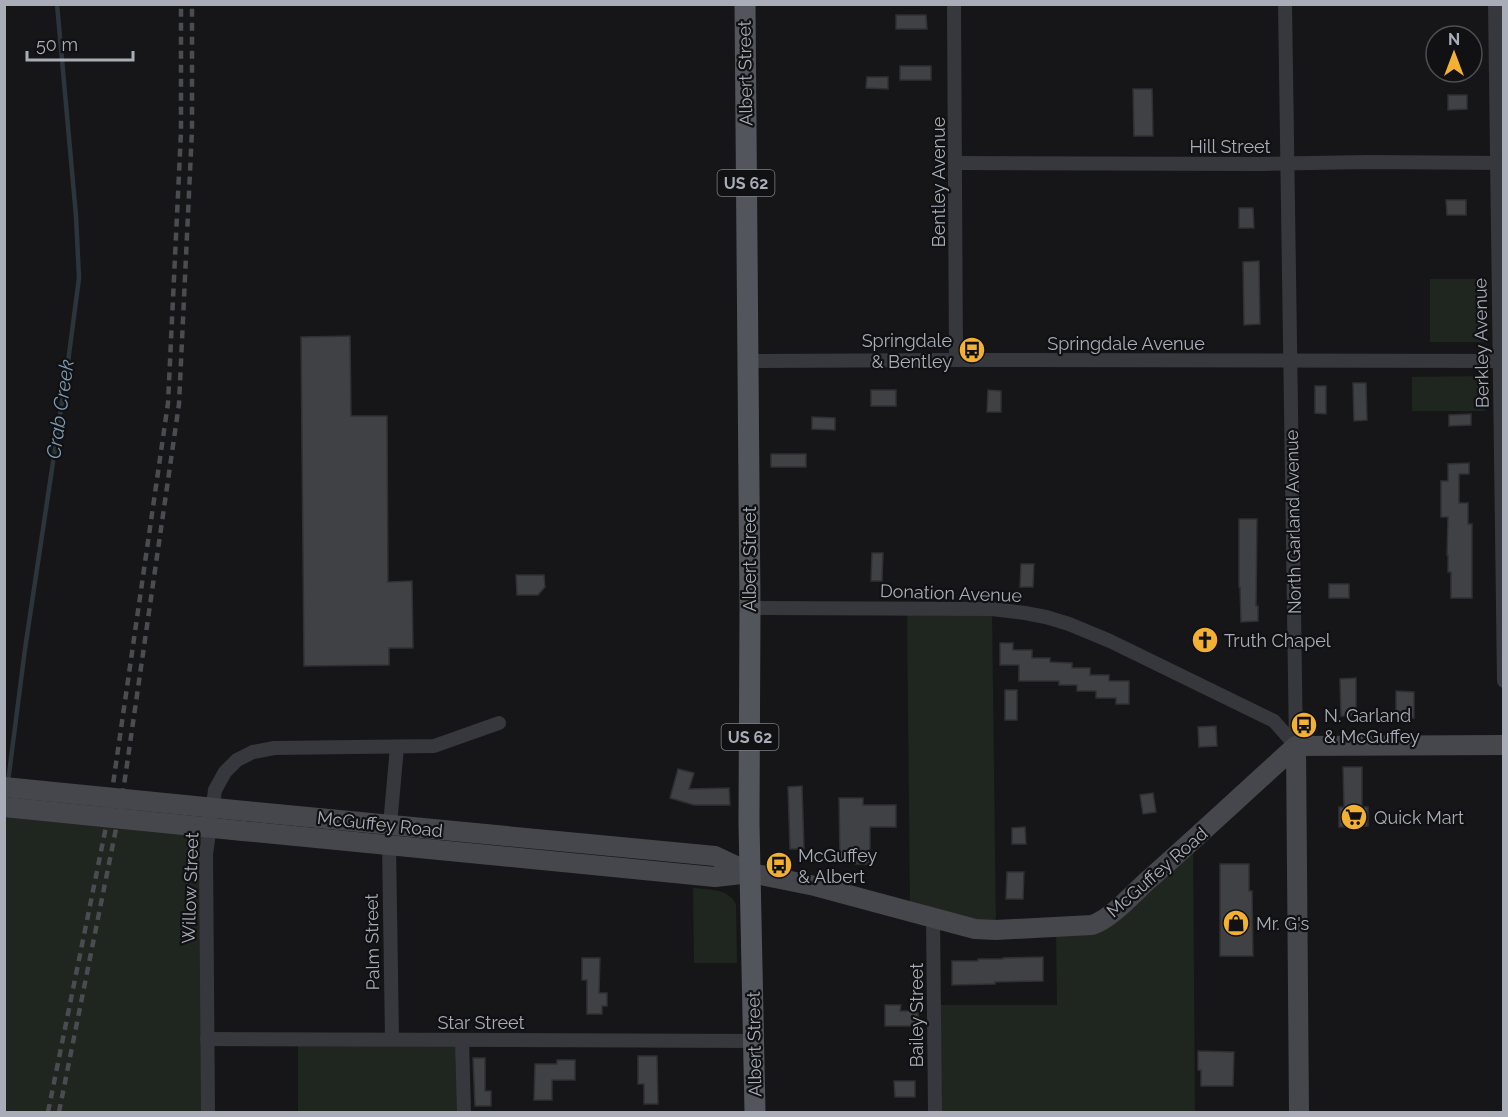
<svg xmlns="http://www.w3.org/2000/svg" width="1508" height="1117" font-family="Raleway,sans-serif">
<rect width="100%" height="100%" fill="#161618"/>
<g fill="#1e261f">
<path d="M1430 279H1483L1484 342H1430Z"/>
<path d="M1484 376 1485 411H1412V377Z"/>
<path d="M907 608 992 609 996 930 910 912Z"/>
<path d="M7 789 213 808 208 1112H5L4 812Z"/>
<path d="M1193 841 1195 1112H935L934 1005H1057L1056 927 1092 925Z"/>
<path d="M693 888C710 890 727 888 736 904L737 963H694Z"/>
<path d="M298 1039 462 1040 464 1112H298Z"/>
</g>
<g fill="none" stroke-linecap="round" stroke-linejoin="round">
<path stroke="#2c353c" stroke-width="4.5" d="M8 782 25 649 68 362 79 278 76 216 57 4"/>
</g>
<g fill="#404145" stroke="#303034" stroke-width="1.5">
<path d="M896 15H926L927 29H896Z"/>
<rect x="900" y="66" width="31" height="14"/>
<path d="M867 77H888V89L866 88Z"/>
<path d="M1133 89H1152L1153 136H1134Z"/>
<path d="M1448 95H1467V109L1448 110Z"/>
<path d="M1446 200H1466V215H1447Z"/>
<path d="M1239 208H1253L1254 228H1239Z"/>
<path d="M1259 261 1260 324 1244 325 1243 262Z"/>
<path d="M350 336 351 416H387L388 582 412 581 413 648H389V665L304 666 301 337Z"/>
<path d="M1353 383H1366L1367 420 1354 421Z"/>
<path d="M1315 386H1326V414L1315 413Z"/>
<rect x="871" y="390" width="25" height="16"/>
<path d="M988 390 1001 391V412H987Z"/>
<path d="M1471 414V425L1449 426V415Z"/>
<path d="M812 417 835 418V430L812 429Z"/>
<rect x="771" y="454" width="35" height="13"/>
<path d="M1469 463V474H1459V503H1468V524H1472V598H1451V572H1448V555H1447L1448 517H1441V481H1448V464Z"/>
<path d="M1239 519H1257L1256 606H1258V621L1241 622 1240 587H1239Z"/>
<path d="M872 553H883L882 581H871Z"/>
<path d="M1021 564H1034L1033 587H1020Z"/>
<path d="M516 575H544L545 587 538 595H517Z"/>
<rect x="1329" y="584" width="20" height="14"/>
<path d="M1000 643H1013V650H1032V658H1050V662L1072 663V668H1090V675H1109V681H1129V704H1116V698H1096V691H1077V685H1059V681H1019V665H1000Z"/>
<path d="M1356 678V716H1341L1340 679Z"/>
<rect x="1005" y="690" width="12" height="30"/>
<path d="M1396 691 1414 692V718H1398V712H1396Z"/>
<path d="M1216 726 1217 746 1199 747 1198 727Z"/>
<path d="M1343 767H1362V807H1368V826L1339 827V807H1344Z"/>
<path d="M678 769 694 773 689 789 729 788 730 805H694L670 798Z"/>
<path d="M802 786 804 849H790L788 787Z"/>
<path d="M1153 793 1156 812 1143 814 1140 795Z"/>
<path d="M839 798H863V805H896V827H870V864H856L840 859Z"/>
<path d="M1025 827 1026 844H1012V828Z"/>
<path d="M1220 864H1249V891H1252L1253 956H1220Z"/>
<path d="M1007 872H1024L1023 899H1006Z"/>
<path d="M1043 957V981L995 982V984L952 985V961H978V959H1003V958Z"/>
<path d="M582 958H600L599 993H607V1006H602V1014H587V980H582Z"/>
<path d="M885 1005H901L900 1011H918V1026H885Z"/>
<path d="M1198 1051 1234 1052 1233 1086H1201V1070H1198Z"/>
<path d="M638 1056H657L658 1104H644V1084H638Z"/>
<path d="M473 1058H485V1091H491V1106H475Z"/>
<path d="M557 1060H575V1080H552V1100H534L535 1064H557Z"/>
<path d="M894 1081H915V1097H895Z"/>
</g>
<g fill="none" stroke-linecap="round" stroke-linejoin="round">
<g stroke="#37383d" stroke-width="14">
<path d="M954 4 956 360"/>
<path d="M1285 4 1296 746"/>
<path d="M1495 4 1504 681"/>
<path d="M956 163 1261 164 1367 162 1504 163"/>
<path d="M748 361 956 360 1504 361"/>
<path d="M750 608 992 609 1025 613 1046 617 1069 624 1110 641 1274 721 1296 746"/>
<path d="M390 825 397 747"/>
<path d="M389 844 392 1039"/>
<path d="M933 918 935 1112"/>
<path d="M207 1039 754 1041"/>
<path d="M462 1040 464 1112"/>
<path d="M208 1112 206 854 215 790 225 772 237 760 253 752 274 748 434 746 499 723"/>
</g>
<g stroke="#45474d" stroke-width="20">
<path d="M1296 746 1299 1112"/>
<path d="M245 811 715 856 751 873 815 886 975 929 996 930 1092 925C1110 919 1131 896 1146 882 1197 837 1246 791 1296 746L1504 745"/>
<path d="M243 831 715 877 751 873"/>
</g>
<path stroke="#53555c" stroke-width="21" d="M745 4 750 608 749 823 755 1112"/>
<g stroke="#4a4c52" stroke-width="4.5" stroke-dasharray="8 6" stroke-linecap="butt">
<path d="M48 1112 109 812 168 403 181 132V4"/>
<path d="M59 1112 122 799 179 404 192 130V4"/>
</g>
<g stroke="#45474d" stroke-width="20">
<path d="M4 787 245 811"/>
<path d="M4 807 243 831"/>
</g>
</g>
<defs>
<symbol id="bus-disc" viewBox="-11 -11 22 22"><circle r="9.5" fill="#f2b134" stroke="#111113"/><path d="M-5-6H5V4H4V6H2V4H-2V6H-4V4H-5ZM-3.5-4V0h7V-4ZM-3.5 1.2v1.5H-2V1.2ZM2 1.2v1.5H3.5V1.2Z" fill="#111"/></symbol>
<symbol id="church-disc" viewBox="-11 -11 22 22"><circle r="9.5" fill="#f2b134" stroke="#111113"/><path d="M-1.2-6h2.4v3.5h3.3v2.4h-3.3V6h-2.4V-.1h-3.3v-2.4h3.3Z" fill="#111"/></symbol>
<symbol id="supermarket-disc" viewBox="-11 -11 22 22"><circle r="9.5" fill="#f2b134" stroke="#111113"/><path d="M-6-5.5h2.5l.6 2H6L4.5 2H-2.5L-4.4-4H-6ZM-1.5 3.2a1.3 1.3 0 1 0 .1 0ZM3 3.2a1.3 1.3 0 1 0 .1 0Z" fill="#111"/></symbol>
<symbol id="shop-disc" viewBox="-11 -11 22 22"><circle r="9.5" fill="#f2b134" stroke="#111113"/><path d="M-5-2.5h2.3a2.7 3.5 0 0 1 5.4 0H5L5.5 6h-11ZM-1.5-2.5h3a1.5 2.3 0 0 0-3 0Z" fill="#111"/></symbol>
</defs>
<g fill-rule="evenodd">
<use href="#bus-disc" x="957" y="335" width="30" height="30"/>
<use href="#church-disc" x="1190" y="625" width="30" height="30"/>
<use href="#bus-disc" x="1289" y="710" width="30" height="30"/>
<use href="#supermarket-disc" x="1339" y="802" width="30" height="30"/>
<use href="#bus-disc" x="764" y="850" width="30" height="30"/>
<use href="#shop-disc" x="1221" y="908" width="30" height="30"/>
</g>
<g text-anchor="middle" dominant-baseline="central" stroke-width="4.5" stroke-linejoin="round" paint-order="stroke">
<g fill="#111113" stroke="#7b7e86" stroke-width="1.5">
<rect x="717.5" y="170" width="57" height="26" rx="4.5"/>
<rect x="721.5" y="724" width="57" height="26" rx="4.5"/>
</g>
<g font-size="16" font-weight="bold" fill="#a8adb8">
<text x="746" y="183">US 62</text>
<text x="750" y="737">US 62</text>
</g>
<g font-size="18" fill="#a8adb8" stroke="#111113">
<text transform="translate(745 73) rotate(-91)">Albert Street</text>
<text x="1230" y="146">Hill Street</text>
<text transform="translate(938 182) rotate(-90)">Bentley Avenue</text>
<text x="1126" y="343">Springdale Avenue</text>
<text transform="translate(1481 343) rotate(-91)">Berkley Avenue</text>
<text transform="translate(1293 522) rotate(-91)">North Garland Avenue</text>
<text transform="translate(749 559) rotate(-90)">Albert Street</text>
<text transform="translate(951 593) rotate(2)">Donation Avenue</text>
<text transform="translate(380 824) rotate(6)">McGuffey Road</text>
<text transform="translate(1157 872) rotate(-41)">McGuffey Road</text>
<text transform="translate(190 888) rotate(-88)">Willow Street</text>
<text transform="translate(372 942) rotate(-91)">Palm Street</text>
<text transform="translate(916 1015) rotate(-90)">Bailey Street</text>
<text x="481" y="1022">Star Street</text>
<text transform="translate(754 1044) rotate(-91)">Albert Street</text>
</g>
<g font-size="18" fill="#a8adb8" stroke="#111113" text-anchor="start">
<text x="952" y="340" text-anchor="end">Springdale<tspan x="952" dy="21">&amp; Bentley</tspan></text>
<text x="1224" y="640">Truth Chapel</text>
<text x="1324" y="715">N. Garland<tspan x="1324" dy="21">&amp; McGuffey</tspan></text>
<text x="1374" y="817">Quick Mart</text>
<text x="798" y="855">McGuffey<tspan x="798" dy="21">&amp; Albert</tspan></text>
<text x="1256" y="923">Mr. G's</text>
</g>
<g font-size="20" font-style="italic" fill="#7f9bb3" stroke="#111113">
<text transform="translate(60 409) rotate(-82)">Crab Creek</text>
</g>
</g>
<rect width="1508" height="1117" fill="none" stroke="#a8adb8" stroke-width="12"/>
<g transform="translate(1454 54)"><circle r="28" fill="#111113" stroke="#4d4f55" stroke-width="1.5"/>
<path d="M0-4.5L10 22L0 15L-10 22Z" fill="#f2b134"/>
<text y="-9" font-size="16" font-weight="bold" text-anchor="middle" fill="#a8adb8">N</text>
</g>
<path d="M27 51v9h106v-9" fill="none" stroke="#a8adb8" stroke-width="3"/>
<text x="36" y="51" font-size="18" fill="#a8adb8" stroke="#111113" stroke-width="4.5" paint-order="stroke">50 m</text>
</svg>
